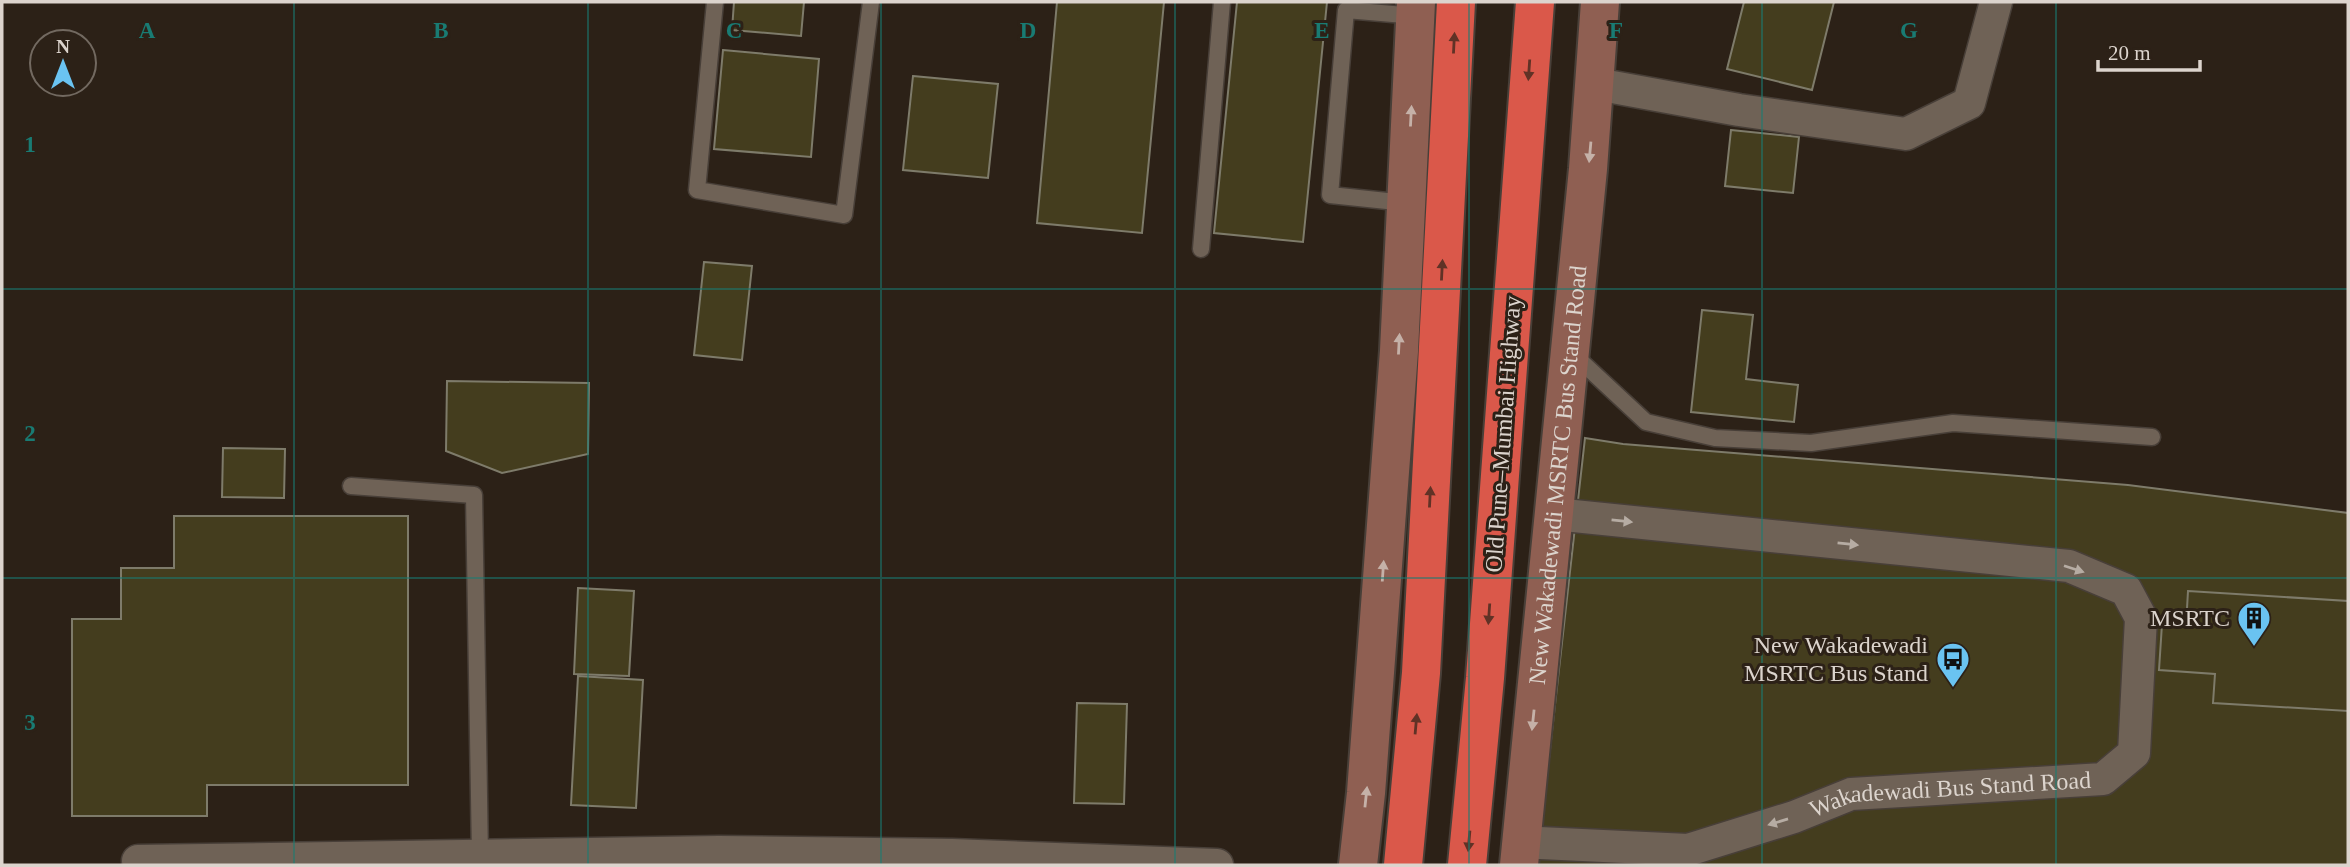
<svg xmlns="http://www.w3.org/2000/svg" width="2350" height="867" font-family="'Times New Roman',serif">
<rect width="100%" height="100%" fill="#2c2117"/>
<g fill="#443d1e" stroke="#7e7b6a" stroke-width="2">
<path d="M734 2H804L801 36 732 30Z"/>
<path d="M1057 2H1164L1142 233 1037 223Z"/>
<path d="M1237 2H1327L1303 242 1214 233Z"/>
<path d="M1744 2H1834L1812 90 1727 69Z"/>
<path d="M723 50 819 59 811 157 714 149Z"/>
<path d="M913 76 998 84 988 178 903 170Z"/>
<path d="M1731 130 1799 137 1793 193 1725 186Z"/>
<path d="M704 262 752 266 742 360 694 355Z"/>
<path d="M1702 310 1753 315 1746 379 1798 385 1794 422 1691 412Z"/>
<path d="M447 381 589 383 588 454 502 473 446 451Z"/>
<path d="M1585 438 1623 444 2128 485 2348 513V865H1537Z"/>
<path d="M223 448 285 449 284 498 222 497Z"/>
<path d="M174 516H408V785H207V816H72V619H121V568H174Z"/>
<path d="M578 588 634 591 629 676 574 674Z"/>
<path d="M2188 591 2348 601V711L2213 703 2215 674 2159 670 2162 624 2186 626Z"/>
<path d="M578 676 643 680 636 808 571 805Z"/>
<path d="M1077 703 1127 704 1124 804 1074 803Z"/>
</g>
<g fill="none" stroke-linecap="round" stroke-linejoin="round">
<defs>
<g id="lane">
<path d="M715 2 697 190 844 215 871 2"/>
<path d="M1406 203 1330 195 1346 10 1416 16"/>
<path d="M1201 249 1222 2"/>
<path d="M1572 353 1646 422 1715 438 1811 443 1953 423 2152 437"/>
<path d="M351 486 474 495 480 856"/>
</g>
<g id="street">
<path d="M1596 84 1739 110 1906 134 1969 103 1996 2"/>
<path id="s1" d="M1521 842 1688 850 1794 817 1851 794 2103 779 2134 753 2141 618 2126 590 2069 566 1554 514"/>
<path d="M138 861 719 852 952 855 1217 865"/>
</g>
<g id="secondary">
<path d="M1358 865 1366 793 1399 351 1416 2"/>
<path id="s2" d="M1519 865 1588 169 1600 2"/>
</g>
<g id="highway">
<path d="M1403 865 1421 673 1456 2"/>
<path d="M1467 865 1485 678 1535 2"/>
</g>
</defs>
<use href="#lane" stroke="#483f38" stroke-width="19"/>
<use href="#street" stroke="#483f38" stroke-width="35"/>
<use href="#secondary" stroke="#483f38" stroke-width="42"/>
<use href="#highway" stroke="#483f38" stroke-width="42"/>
<use href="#lane" stroke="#6f6256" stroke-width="16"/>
<use href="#street" stroke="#6f6256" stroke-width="32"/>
<use href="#secondary" stroke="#8f5f52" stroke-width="38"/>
<use href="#highway" stroke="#da584a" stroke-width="38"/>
</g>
<defs><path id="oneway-solid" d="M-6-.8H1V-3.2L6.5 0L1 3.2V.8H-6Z" transform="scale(1.75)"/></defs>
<g fill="#603226">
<use href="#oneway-solid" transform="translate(1454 43) rotate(-87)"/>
<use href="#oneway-solid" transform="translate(1529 70) rotate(94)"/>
<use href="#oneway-solid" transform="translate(1442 270) rotate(-87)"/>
<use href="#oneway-solid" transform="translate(1430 497) rotate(-87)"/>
<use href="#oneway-solid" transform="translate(1489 614) rotate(94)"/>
<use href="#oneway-solid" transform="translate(1416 724) rotate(-85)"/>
<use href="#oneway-solid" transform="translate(1469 841) rotate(95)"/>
</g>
<g fill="#c5b1a8">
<use href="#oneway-solid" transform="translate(1411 116) rotate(-87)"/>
<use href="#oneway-solid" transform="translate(1590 152) rotate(95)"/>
<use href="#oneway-solid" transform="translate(1399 344) rotate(-87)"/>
<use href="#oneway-solid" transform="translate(1383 571) rotate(-86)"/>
<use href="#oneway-solid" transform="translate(1533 720) rotate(96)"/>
<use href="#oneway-solid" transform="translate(1366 797) rotate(-84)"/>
</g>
<g fill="#b6aca3">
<use href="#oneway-solid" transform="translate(1622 521) rotate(6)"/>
<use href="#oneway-solid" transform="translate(1848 544) rotate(6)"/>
<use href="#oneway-solid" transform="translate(2074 569) rotate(18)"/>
<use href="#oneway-solid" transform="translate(1778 822) rotate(163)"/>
</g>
<path fill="none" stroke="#197b73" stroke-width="2" stroke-opacity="0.55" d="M294 2V865M588 2V865M881 2V865M1175 2V865M1469 2V865M1762 2V865M2056 2V865M2 289H2348M2 578H2348"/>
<defs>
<symbol id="building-pin" viewBox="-11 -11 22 30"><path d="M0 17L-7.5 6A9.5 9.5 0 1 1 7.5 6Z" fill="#6ac3f1" stroke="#2c2117"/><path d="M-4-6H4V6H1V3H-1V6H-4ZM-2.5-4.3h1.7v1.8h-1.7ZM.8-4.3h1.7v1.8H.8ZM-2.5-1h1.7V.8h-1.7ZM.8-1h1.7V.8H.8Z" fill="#111"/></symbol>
<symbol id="bus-pin" viewBox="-11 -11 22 30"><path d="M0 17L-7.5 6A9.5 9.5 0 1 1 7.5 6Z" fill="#6ac3f1" stroke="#2c2117"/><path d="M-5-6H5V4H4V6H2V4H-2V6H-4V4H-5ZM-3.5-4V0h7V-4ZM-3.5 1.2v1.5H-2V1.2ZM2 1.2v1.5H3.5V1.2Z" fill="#111"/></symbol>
</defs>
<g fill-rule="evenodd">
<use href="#building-pin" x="2235" y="599" width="38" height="52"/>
<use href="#bus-pin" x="1934" y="640" width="38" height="52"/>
</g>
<g text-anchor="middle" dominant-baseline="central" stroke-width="6" stroke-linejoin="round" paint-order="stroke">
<g font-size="24" fill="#dcd4cd" stroke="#2c2117">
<text transform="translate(1503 434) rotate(-86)">Old Pune–Mumbai Highway</text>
<text stroke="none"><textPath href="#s2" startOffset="392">New Wakadewadi MSRTC Bus Stand Road</textPath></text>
<text stroke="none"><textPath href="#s1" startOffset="438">Wakadewadi Bus Stand Road</textPath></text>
</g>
<g font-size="24" fill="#dcd4cd" stroke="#2c2117" text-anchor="end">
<text x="2230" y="618">MSRTC</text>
<text x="1928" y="645">New Wakadewadi<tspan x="1928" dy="28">MSRTC Bus Stand</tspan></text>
</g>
</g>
<g font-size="23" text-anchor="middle" font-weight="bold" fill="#197b73" stroke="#2c2117" stroke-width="6" stroke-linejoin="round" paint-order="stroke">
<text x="147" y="38">A</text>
<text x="441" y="38">B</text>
<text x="734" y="38">C</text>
<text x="1028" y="38">D</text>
<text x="1322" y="38">E</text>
<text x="1616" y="38">F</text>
<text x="1909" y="38">G</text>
<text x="30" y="152">1</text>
<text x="30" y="441">2</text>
<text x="30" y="730">3</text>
</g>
<rect width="2350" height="867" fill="none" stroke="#dcd4cd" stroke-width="7"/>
<g transform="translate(63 63)"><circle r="33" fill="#2c2117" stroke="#726960" stroke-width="2"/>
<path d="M0-5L12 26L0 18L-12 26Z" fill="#6ac3f1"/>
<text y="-10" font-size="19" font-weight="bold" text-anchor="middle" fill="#dcd4cd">N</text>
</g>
<path d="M2098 60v10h102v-10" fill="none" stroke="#dcd4cd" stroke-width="3.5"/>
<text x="2108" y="60" font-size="21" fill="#dcd4cd" stroke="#2c2117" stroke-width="5" paint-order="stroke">20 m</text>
</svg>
